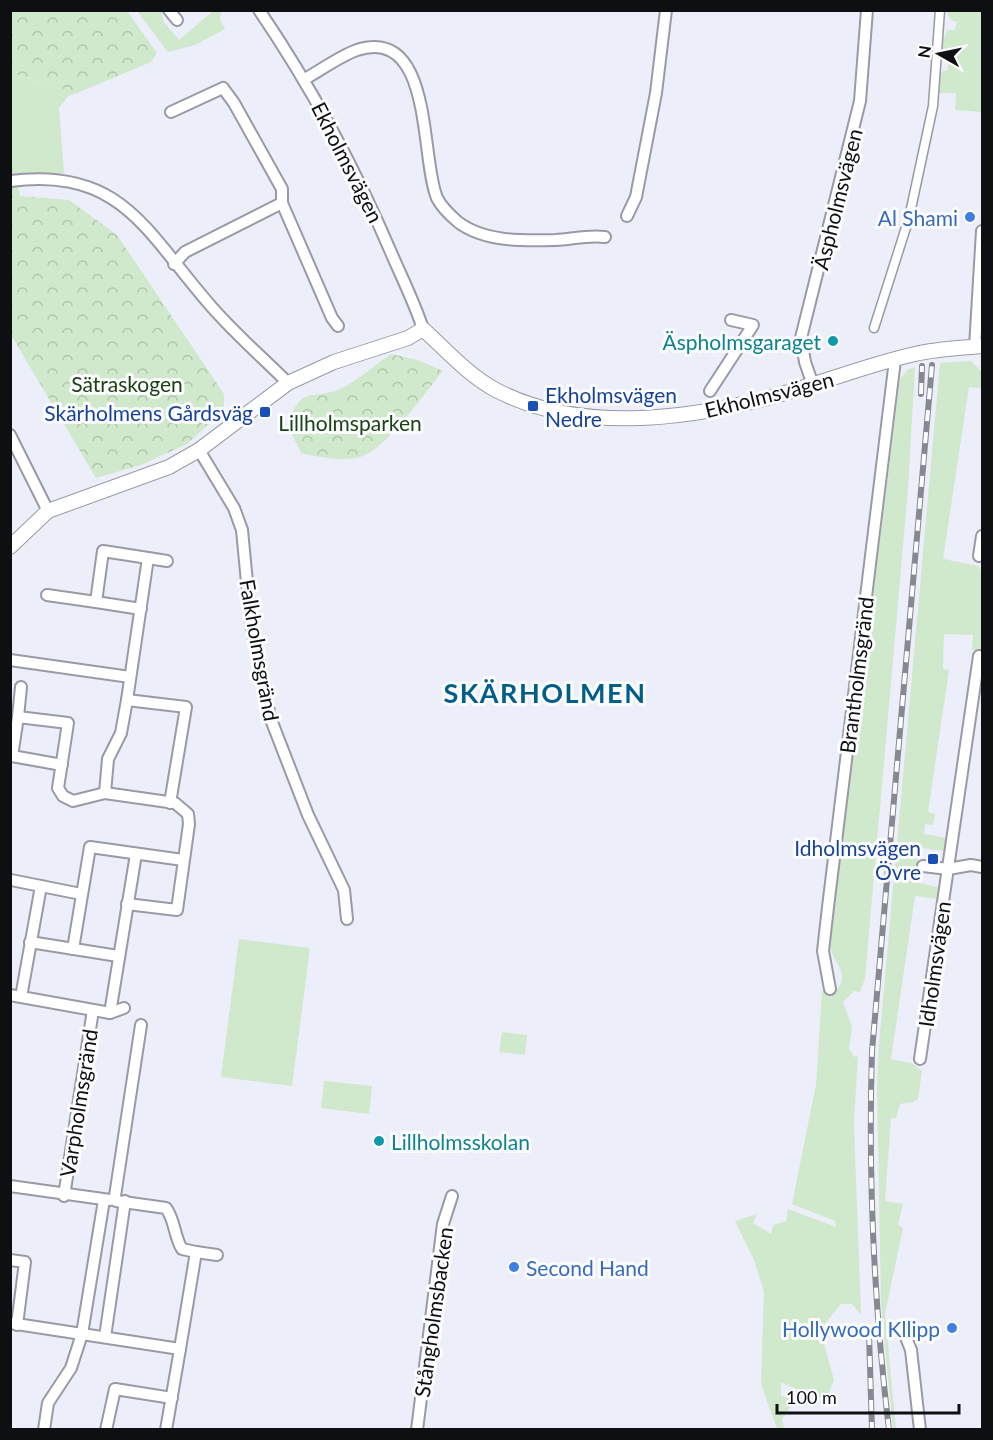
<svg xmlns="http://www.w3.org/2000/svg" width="993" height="1440" font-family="Lato,sans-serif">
<defs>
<pattern id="forest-crowns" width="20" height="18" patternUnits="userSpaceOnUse" patternTransform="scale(1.5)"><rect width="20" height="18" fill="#d0e8cb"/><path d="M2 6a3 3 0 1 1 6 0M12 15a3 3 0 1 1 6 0" fill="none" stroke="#b1c6ad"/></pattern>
</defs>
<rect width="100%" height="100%" fill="#eceefa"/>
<g fill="#d0e8cb">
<path d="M137 11H162L163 21 179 40 213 11H222L220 19 225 29 195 45 168 52Z"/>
<path d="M946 11H982V112L955 110 956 93H938L941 72 948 70V62L942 55 943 39 948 30H955L957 22 951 20Z"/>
<path d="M10 73 77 93 68 96 59 108 64 173 15 175 10 152Z"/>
<path d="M971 361 982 372V388L969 387 943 559 979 566 982 575V651L972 650 973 635 944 634 943 669 949 670 928 812 935 814 933 825 925 824 924 834 948 838 947 851 920 848 915 882 941 888 939 899 915 896 891 1059 911 1063 922 1071 918 1099 913 1102 900 1104 896 1118H891L885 1201 903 1204 898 1225 903 1228 885 1314 896 1429H893L881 1305 877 1085 879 1044 940 363Z"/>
<path d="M915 367 908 489 865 978 860 992 854 991 843 1002 852 1027 849 1048 854 1057 858 1055 854 1123 861 1315 852 1304H841L823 1326 821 1333 834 1380 828 1395 818 1398 808 1389H796L781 1382V1396L793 1399 794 1402 782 1419 784 1429H777L761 1384 764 1292 754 1260 735 1221 757 1214 753 1223 771 1234 773 1225 786 1221 788 1209 836 1227 835 1221 792 1204 816 1085 822 991 837 990C851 970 831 963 830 944L900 379 907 370Z"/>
<path d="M239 939 310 948 292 1086 221 1077Z"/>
<path d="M502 1032 527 1035 525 1055 499 1052Z"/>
<path d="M324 1081 372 1086 369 1114 321 1108Z"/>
</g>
<g fill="url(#forest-crowns)">
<path d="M10 11H127L157 53 151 62 77 93 11 73Z"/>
<path d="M10 152 20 196 69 200 117 235 224 394V410L187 444 141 465 96 478 11 335Z"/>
<path d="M391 354 418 360 443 371C425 392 386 450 360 457 343 462 318 457 301 453L288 426C300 384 311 401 340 389 357 381 375 365 391 354Z"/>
</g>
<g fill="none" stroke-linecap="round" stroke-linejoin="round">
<defs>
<path id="pedestrian" d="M874 328 909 218 933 106 940 10"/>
<g id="minor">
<path d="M169 10 177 20"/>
<path d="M259 10C312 88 356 170 393 257 403 280 415 304 423 329"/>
<path d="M305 79C321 70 340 56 357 50 434 26 420 158 437 198 441 206 451 216 458 222 484 242 524 241 555 240 573 239 588 235 605 237"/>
<path d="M171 112 223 88 234 103 282 189V203L332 318 338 326"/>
<path d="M10 181C122 167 146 232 210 305 234 333 262 357 288 383"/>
<path d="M627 216 636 197 656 93 666 10"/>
<path d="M174 264 185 252 282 203"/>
<path d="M975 347 982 231"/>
<path d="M813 385 805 362 801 338 860 101 867 10"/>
<path d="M710 391 753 325 731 320"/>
<path d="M10 435 48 511"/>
<path d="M199 450 234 508 242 530 251 624 270 717 308 815 344 890 347 919"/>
<path d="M979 556 982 536"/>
<path d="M148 558 167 561"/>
<path d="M47 595 96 602"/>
<path d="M10 660 130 677"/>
<path d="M127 700 186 707 170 803"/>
<path d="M18 717 21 687"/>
<path d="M62 765 12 756 18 717 68 723 58 788 63 796 73 801 105 793 175 803 188 814 189 824 177 910 127 904"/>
<path d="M105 793 108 759 121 733 127 700 148 558 103 551 96 602 141 609"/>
<path d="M923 866 948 869 971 865 982 867"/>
<path d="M11 880 81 894"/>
<path d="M30 942 118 956"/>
<path d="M73 949 90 847 183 860"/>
<path d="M830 989 823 951 828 907 895 360"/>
<path d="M10 995 110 1013 124 1008"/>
<path d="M21 997 41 886"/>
<path d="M110 1013 136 854"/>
<path d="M920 1059 979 656"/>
<path d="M10 1186 110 1200"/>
<path d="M64 1196 93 1010"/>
<path d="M196 1252 217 1255"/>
<path d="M10 1260 25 1262 17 1325"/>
<path d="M10 1323 180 1349 196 1252 182 1249C174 1236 175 1220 166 1208L116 1201 115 1196 141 1025"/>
<path d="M903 1330 911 1350 920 1430"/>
<path d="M105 1337 125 1201"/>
<path d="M44 1430 48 1403 71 1368 82 1334 104 1200"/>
<path d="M106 1430 115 1389 172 1398"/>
<path d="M166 1430 180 1349"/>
<path d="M417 1430 443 1224 452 1196"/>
</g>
<path id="tertiary" d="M10 547 48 511 169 467 199 450 288 383 334 362 408 338 423 329C446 350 468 375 496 390 578 433 685 420 771 397 820 384 866 365 915 354 936 349 961 348 982 346"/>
</defs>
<use href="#pedestrian" stroke="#999aa5" stroke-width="11"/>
<use href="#minor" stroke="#999aa5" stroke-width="14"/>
<use href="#tertiary" stroke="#999aa5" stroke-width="16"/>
<use href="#pedestrian" stroke="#fff" stroke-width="8"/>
<use href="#minor" stroke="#fff" stroke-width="10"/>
<use href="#tertiary" stroke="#fff" stroke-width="14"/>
<defs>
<g id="rail">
<path d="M921 394 922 366"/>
<path d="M869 1334 872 1430"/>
<path d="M889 1430C874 1304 868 1177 872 1051L932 365"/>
</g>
</defs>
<use href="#rail" stroke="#878991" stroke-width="6"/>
<use href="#rail" stroke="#fcfcfe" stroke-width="4" stroke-dasharray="11" stroke-linecap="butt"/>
</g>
<g fill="#3f7fe0" stroke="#fcfcfe" stroke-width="2">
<circle cx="970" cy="217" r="6"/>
<circle cx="514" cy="1267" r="6"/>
<circle cx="952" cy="1328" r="6"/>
</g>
<g fill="#0f9aa8" stroke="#fcfcfe" stroke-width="2">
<circle cx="833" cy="341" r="6"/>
<circle cx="379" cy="1141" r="6"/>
</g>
<g fill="#1a4fb4" stroke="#fcfcfe" stroke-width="2">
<rect x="527" y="400" width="12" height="12" rx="3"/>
<rect x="259" y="406" width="12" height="12" rx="3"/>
<rect x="927" y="853" width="12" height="12" rx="3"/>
</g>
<g text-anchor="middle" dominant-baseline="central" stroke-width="6" stroke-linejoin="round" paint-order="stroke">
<g font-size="21" fill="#0e0f12" stroke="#fcfcfe">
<text transform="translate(348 162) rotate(63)">Ekholmsvägen</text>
<text transform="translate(837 199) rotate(-76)">Äspholmsvägen</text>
<text transform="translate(769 394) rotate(-14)">Ekholmsvägen</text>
<text transform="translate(260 650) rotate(80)">Falkholmsgränd</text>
<text transform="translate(856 675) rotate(-83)">Brantholmsgränd</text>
<text transform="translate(934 964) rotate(-82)">Idholmsvägen</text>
<text transform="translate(78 1103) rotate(-81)">Varpholmsgränd</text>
<text transform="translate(433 1312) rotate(-82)">Stångholmsbacken</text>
</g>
<g font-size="21" fill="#366cbe" stroke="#fcfcfe" text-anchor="end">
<text x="958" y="217">Al Shami</text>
<text x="526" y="1267" text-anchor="start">Second Hand</text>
<text x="940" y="1328">Hollywood Kllipp</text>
</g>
<g font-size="21" fill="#0d838f" stroke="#fcfcfe" text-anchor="end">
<text x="821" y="341">Äspholmsgaraget</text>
<text x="391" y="1141" text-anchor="start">Lillholmsskolan</text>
</g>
<g font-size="21" fill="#1b4214" stroke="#fcfcfe">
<text x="127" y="383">Sätraskogen</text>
<text x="350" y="422">Lillholmsparken</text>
</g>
<g font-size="21" fill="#164399" stroke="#fcfcfe" text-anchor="end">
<text x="545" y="394" text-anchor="start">Ekholmsvägen<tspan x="545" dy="24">Nedre</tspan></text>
<text x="253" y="412">Skärholmens Gårdsväg</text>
<text x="921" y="847">Idholmsvägen<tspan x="921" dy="24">Övre</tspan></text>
</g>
<g font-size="27" font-weight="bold" letter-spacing="1.5" fill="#005e88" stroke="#fcfcfe">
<text x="545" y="692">SKÄRHOLMEN</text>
</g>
</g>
<rect width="993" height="1440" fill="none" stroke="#0e0f12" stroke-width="24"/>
<g transform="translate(939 54) rotate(279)" stroke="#fcfcfe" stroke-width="4.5" paint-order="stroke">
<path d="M0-4.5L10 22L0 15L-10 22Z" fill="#0e0f12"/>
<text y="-9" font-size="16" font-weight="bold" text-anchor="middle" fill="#0e0f12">N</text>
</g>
<path d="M777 1404v9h182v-9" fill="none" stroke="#0e0f12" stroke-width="3"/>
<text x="786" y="1404" font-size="18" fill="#0e0f12" stroke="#fcfcfe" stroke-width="4.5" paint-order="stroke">100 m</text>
</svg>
